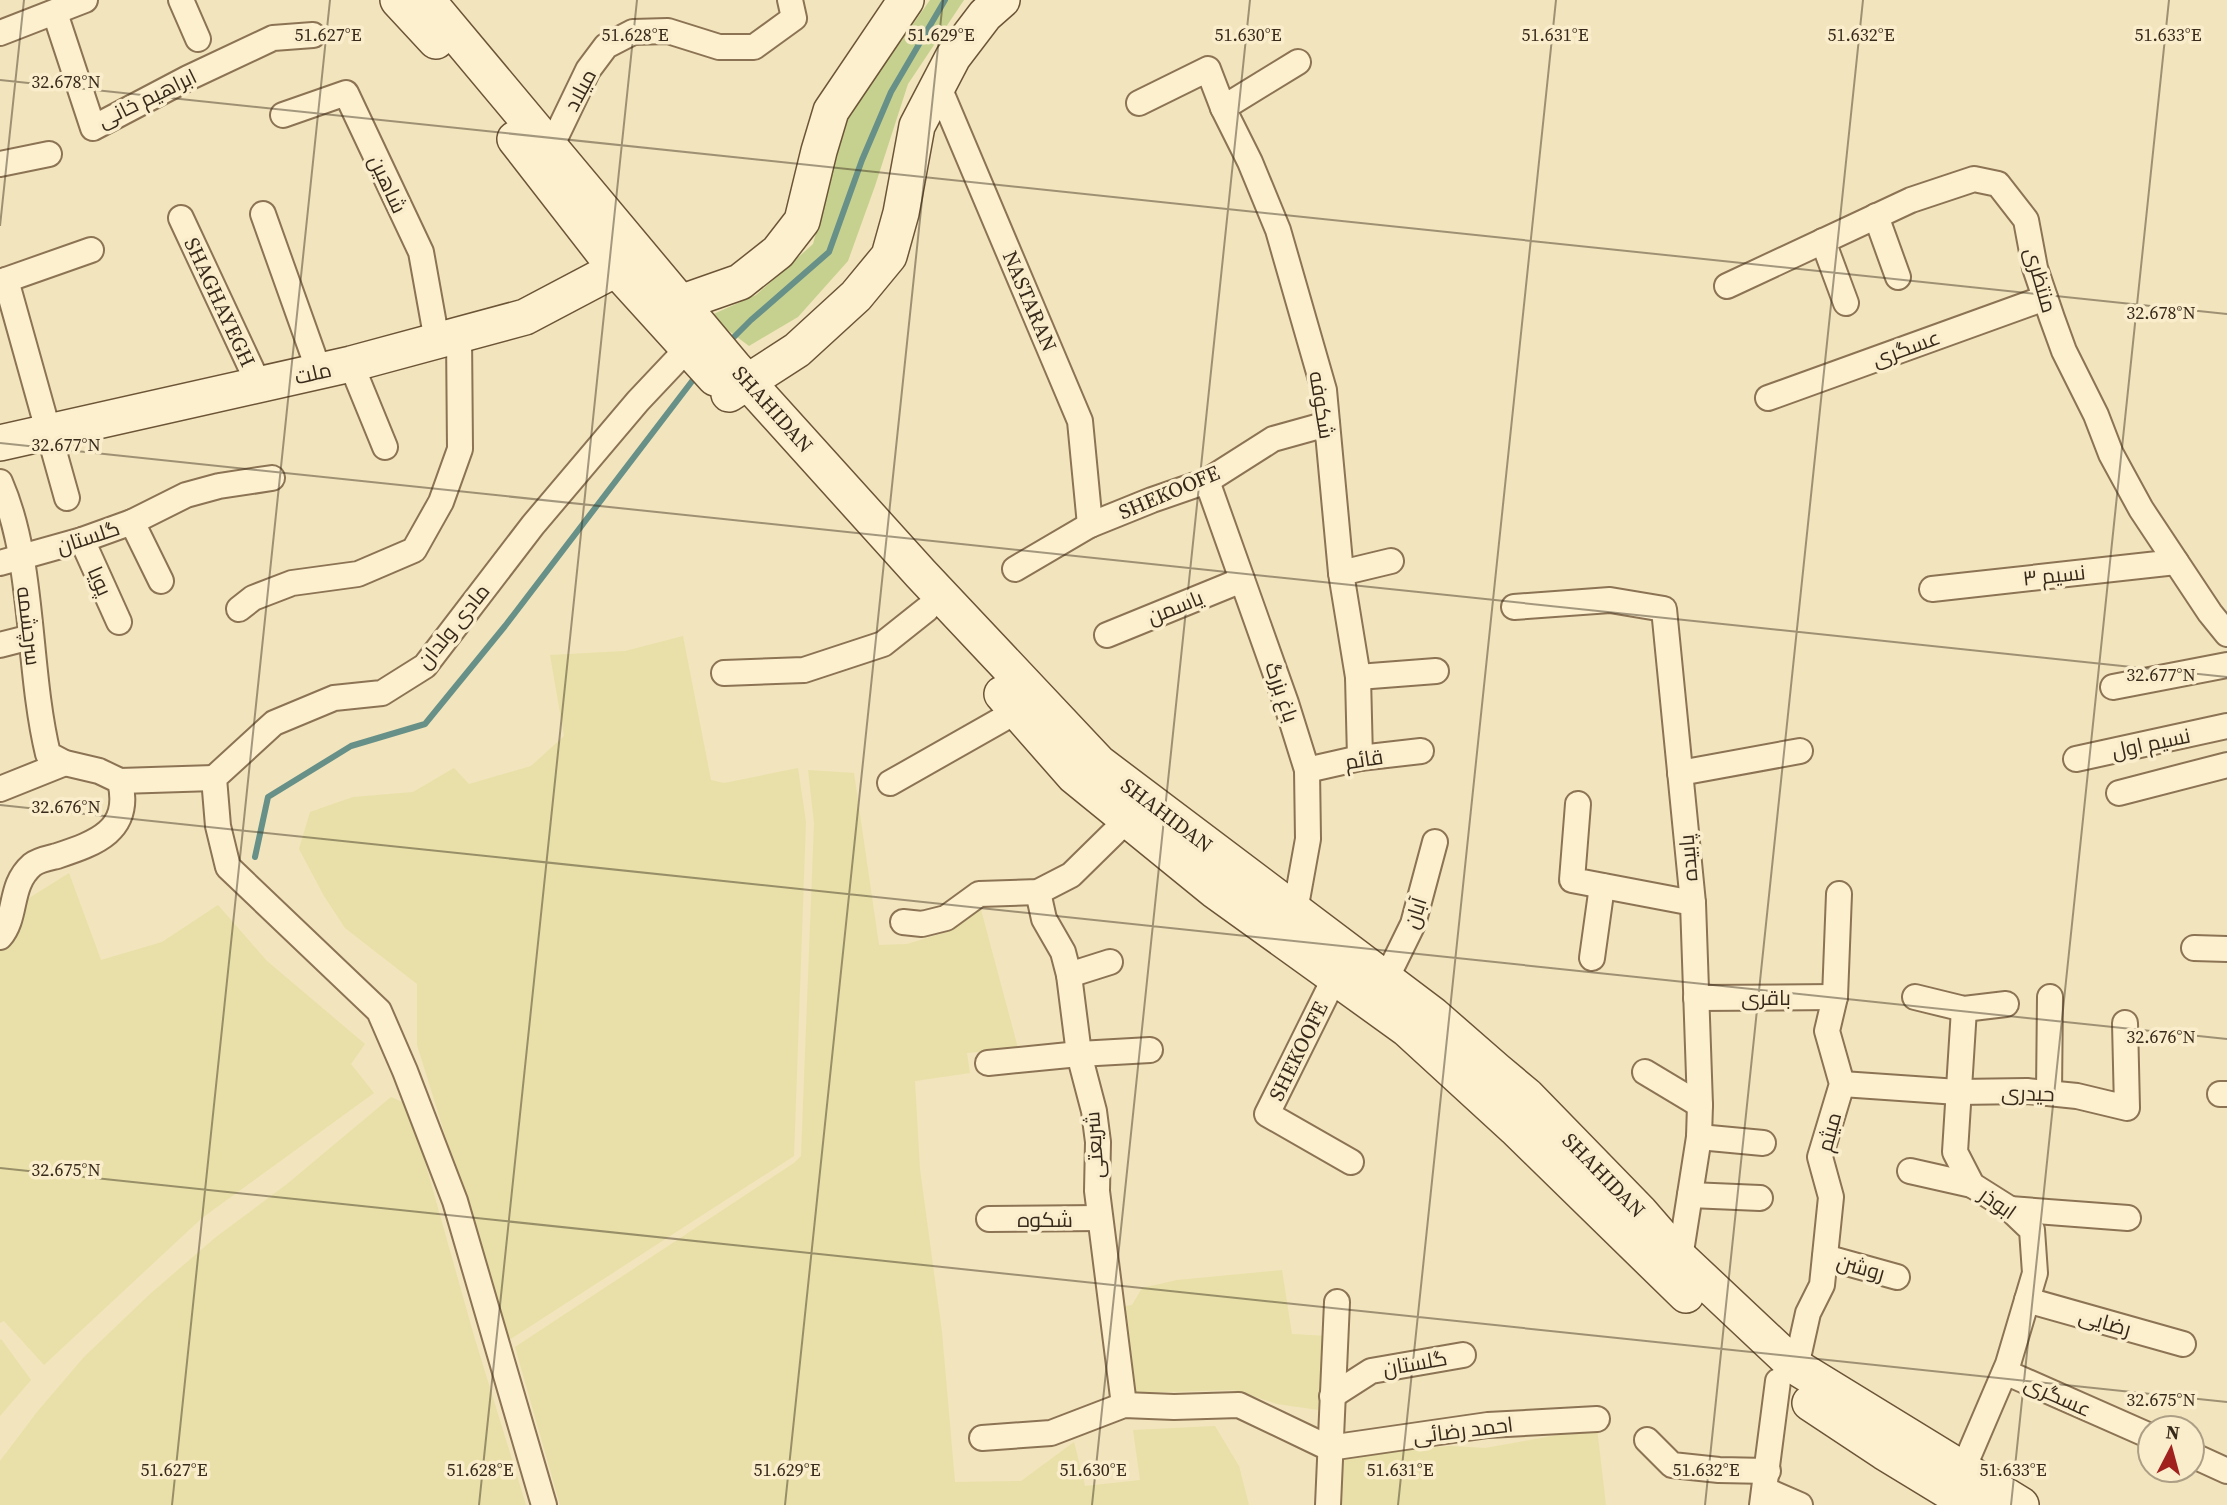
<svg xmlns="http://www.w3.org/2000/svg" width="2227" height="1505" font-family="'Source Serif 4',Cairo,serif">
<rect width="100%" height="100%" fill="#f2e4bc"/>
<g fill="#e8e0a8">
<path d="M683 636 711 780 724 783 798 768 806 822 794 1156 509 1340 417 1045V984L345 928 324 896 299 849 310 812 353 797 413 792 454 768 469 784 531 766 564 736 550 655 625 651Z"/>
<path d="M808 770 854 773 879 945 907 944 953 930 980 906 1018 1048 967 1053 970 1073 915 1081 920 1169 942 1332 955 1482 1021 1481 1074 1442 1085 1486 1140 1480 1133 1430 1215 1426 1239 1466 1249 1505H560L515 1347 794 1163 801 1156 814 823Z"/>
<path d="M69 873 101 960 162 942 218 905 267 961 365 1044 351 1064 374 1093 202 1218 44 1365 4 1321 0 1323V903L7 912Z"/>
<path d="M391 1097 409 1105 474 1336 526 1505H0V1461L37 1412 84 1357 150 1294 216 1237 287 1184Z"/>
<path d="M1282 1270 1292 1334 1326 1336 1319 1410 1277 1404 1234 1390 1130 1393 1119 1307 1132 1305 1142 1288 1177 1280Z"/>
<path d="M1 1339 31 1380 0 1416V1340Z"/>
<path d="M1597 1428 1606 1505H1342L1340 1455 1450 1446 1485 1448Z"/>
</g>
<path fill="#c7d18f" d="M930 0H964L908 84 875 186 848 261 798 317 749 346 709 316 756 295 813 244 848 116Z"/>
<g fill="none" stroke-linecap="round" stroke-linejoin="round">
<g stroke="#679188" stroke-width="6">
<path d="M730 341 751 320 829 252 862 160 891 92 945 0"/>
<path d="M255 857 268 797 351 746 425 724 505 626 696 376"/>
</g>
<defs>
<g id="street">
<path d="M181 0 198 39"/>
<path d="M55 13 93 128 188 78 273 38 313 35"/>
<path d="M0 33 85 0"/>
<path d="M938 85 1080 421 1090 525"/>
<path d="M1139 103 1208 69 1223 108 1250 162 1278 230 1324 390 1341 573 1358 677 1360 758"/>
<path d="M1223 108 1298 62"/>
<path d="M283 115 346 93 421 252 437 341"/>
<path d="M551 147 588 70 606 46 633 32 668 31 719 47H754L794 18 790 0"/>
<path d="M0 164 49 154"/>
<path d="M263 214 319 371"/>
<path d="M1876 216 1898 277"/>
<path d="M181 218 259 385"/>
<path d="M1823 241 1846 303"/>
<path d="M6 280 67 498"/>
<path d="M0 282 91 250"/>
<path d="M1727 286 1911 200 1974 179 1998 184 2026 220 2035 268 2052 318 2064 351 2096 415 2111 454 2141 509 2210 613 2227 634"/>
<path d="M351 364 385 447"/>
<path d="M1768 398 2045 298"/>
<path d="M1207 481 1286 703 1307 770 1308 839 1295 911"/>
<path d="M0 482C35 562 27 667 48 754L65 763 99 771 120 781C132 831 96 843 57 856 49 858 38 860 32 865 8 886 18 916 0 937"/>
<path d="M132 522 186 495 219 486 272 478"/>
<path d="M82 540 119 622"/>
<path d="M0 563 82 540 132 522 161 581"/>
<path d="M1015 569 1090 525 1152 500 1207 481 1273 439 1327 424"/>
<path d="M1341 573 1391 561"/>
<path d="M1932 589 2176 562"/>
<path d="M1514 607 1610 600 1664 609 1693 903 1700 1105 1699 1137 1680 1258"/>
<path d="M239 609 253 598 292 583 358 574 414 550 441 502 460 449 459 335"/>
<path d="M1107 635 1242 580"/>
<path d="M0 645 31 637"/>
<path d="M724 673 804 670 883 644 927 609"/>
<path d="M1358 677 1436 671"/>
<path d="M2113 687 2227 665"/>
<path d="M2076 759 2227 726"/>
<path d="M1307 770 1360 758 1421 751"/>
<path d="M1680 773 1800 751"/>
<path d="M120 781 214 778"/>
<path d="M890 783 1017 711"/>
<path d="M0 789 65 763"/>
<path d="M2119 793 2227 765"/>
<path d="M1578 804 1572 880 1693 903"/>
<path d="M1038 892 1044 919 1063 952 1069 975 1079 1054 1094 1111 1098 1142 1097 1191 1124 1405"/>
<path d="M903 922 922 924 946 918 979 894 1038 892 1071 875 1128 819"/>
<path d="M2194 948 2227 949"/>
<path d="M1592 958 1602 886"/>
<path d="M1069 975 1110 962"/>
<path d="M1335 977 1267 1114 1351 1162"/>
<path d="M1386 979 1413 924 1435 842"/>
<path d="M1915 997 1964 1009 2006 1004"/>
<path d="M1696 998 1835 997"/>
<path d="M988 1063 1079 1054 1150 1050"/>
<path d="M1645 1072 1700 1105"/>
<path d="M1842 1084 1958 1092 2027 1091 2077 1096 2127 1108 2125 1023"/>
<path d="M2049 1093 2050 997"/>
<path d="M2220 1094H2227"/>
<path d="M1699 1137 1763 1143"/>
<path d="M1910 1171 1972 1185"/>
<path d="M1690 1195 1760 1198"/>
<path d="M2010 1209 2128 1218"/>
<path d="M989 1219 1100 1218"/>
<path d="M1825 1257 1897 1277"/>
<path d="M2027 1300 2183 1344"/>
<path d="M1796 1367 1808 1313 1822 1285 1831 1197 1820 1157 1842 1084 1827 1031 1835 997 1839 894"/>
<path d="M2005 1372 2150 1436"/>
<path d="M1332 1396 1371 1371 1463 1355"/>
<path d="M982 1438 1051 1433 1124 1405 1174 1407 1239 1405 1329 1448 1488 1425 1597 1419"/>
<path d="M1647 1440 1672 1465 1719 1470 1768 1471"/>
<path d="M2192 1455 2227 1471"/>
<path d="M1963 1469 2008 1364 2035 1273 2032 1230 2010 1209 1972 1185 1955 1152 1964 1009"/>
<path d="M1765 1490 1800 1505"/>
<path d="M544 1505 455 1201 405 1071 379 1011 228 867 218 826 214 778 274 723 334 698 382 693 425 666 533 525 638 401 688 348"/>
<path d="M1328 1505 1337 1302"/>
<path d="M1762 1505 1778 1381"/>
</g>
<g id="secondary">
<path d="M398 0 436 41"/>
<path d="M427 0 734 367 921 574 1099 763 1433 1015 1496 1070 1527 1096 1640 1212 1680 1258 1796 1367 2021 1505"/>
<path d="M515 139 616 269 715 378"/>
<path d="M683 302 740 282 778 252 802 221 819 151 831 111 906 0"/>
<path d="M729 394 797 350 856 296 889 256 901 213 917 126 953 57 985 15 1002 0"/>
<path d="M0 443 351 364 525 317 616 269 634 256"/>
<path d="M1002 694 1074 776 1214 890 1407 1029 1515 1128 1686 1295"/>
<path d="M1810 1403 1884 1452 1971 1505"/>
</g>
</defs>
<use href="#street" stroke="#8b7354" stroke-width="28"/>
<use href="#secondary" stroke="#6c5437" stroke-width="38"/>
<use href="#street" stroke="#fcf0cf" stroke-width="24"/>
<use href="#secondary" stroke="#fcf0cf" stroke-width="35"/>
</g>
<path fill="none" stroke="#382a1a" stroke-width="2" stroke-opacity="0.45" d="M0 80 2227 314M0 226 24 0M0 443 2227 677M0 805 2227 1039M0 1168 2227 1402M172 1505 330 0M479 1505 637 0M785 1505 943 0M1092 1505 1250 0M1398 1505 1556 0M1705 1505 1863 0M2011 1505 2169 0"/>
<g text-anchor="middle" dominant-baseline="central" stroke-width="7" stroke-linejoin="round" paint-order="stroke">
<g font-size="21" fill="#382a1a" stroke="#f9edcc">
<text transform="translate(580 90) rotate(-62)">میلاد</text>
<text transform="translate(147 98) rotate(-26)">ابراهیم خانی</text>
<text transform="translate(388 184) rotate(65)">شاهین</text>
<text transform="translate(2041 280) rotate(74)">منتظری</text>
<text transform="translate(1030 301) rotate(67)">NASTARAN</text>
<text transform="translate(220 302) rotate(65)">SHAGHAYEGH</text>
<text transform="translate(1906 348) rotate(-20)">عسگری</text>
<text transform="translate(313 373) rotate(-13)">ملت</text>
<text transform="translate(1322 405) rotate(81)">شکوفه</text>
<text transform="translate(773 409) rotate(48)">SHAHIDAN</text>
<text transform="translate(1169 492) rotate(-23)">SHEKOOFE</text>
<text transform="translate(88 537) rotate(-18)">گلستان</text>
<text transform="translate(2054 575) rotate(-6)">نسیم ۳</text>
<text transform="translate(100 581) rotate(66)">پویا</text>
<text transform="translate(1175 607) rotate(-22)">یاسمن</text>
<text transform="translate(29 626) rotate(83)">سرچشمه</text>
<text transform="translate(453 626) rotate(-51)">مادی ولدان</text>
<text transform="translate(1282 692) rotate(71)">باغ بزرگ</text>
<text transform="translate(2151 743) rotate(-12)">نسیم اول</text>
<text transform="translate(1364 759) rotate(-9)">قائم</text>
<text transform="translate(1167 815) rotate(37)">SHAHIDAN</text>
<text transform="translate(1688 858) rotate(-95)">پابیده</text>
<text transform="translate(1415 913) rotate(-72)">آبان</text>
<text x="1766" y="997">باقری</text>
<text transform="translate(1298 1051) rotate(-64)">SHEKOOFE</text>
<text transform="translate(2028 1093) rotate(2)">حیدری</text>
<text transform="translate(1829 1132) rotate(-75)">میثم</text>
<text transform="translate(1094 1145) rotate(-94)">شریعتی</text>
<text transform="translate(1604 1175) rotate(46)">SHAHIDAN</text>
<text transform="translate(1998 1203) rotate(35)">ابوذر</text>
<text x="1045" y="1219">شکوه</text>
<text transform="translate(1861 1267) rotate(16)">روشن</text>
<text transform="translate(2105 1322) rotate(16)">رضایی</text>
<text transform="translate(1415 1363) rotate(-10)">گلستان</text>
<text transform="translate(2058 1396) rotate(24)">عسگری</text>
<text transform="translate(1463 1430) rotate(-7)">احمد رضائی</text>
</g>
</g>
<g font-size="18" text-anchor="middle" fill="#382a1a" stroke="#f9edcc" stroke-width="7" stroke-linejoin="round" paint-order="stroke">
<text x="328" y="41">51.627°E</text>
<text x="635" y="41">51.628°E</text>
<text x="941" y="41">51.629°E</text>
<text x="1248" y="41">51.630°E</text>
<text x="1555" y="41">51.631°E</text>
<text x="1861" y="41">51.632°E</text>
<text x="2168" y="41">51.633°E</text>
<text x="66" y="88">32.678°N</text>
<text x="2161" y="319">32.678°N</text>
<text x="66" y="451">32.677°N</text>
<text x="2161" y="681">32.677°N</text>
<text x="66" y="813">32.676°N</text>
<text x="2161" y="1043">32.676°N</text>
<text x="66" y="1176">32.675°N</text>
<text x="2161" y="1406">32.675°N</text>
<text x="174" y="1476">51.627°E</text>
<text x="480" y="1476">51.628°E</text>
<text x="787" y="1476">51.629°E</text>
<text x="1093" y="1476">51.630°E</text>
<text x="1400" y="1476">51.631°E</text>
<text x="1706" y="1476">51.632°E</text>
<text x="2013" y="1476">51.633°E</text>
</g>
<g transform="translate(2171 1449) rotate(6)"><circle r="33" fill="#f9edcc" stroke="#ac9f85" stroke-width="2"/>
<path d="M0-5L12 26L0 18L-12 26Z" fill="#a0211e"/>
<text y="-10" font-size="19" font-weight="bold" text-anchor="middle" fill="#382a1a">N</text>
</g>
</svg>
